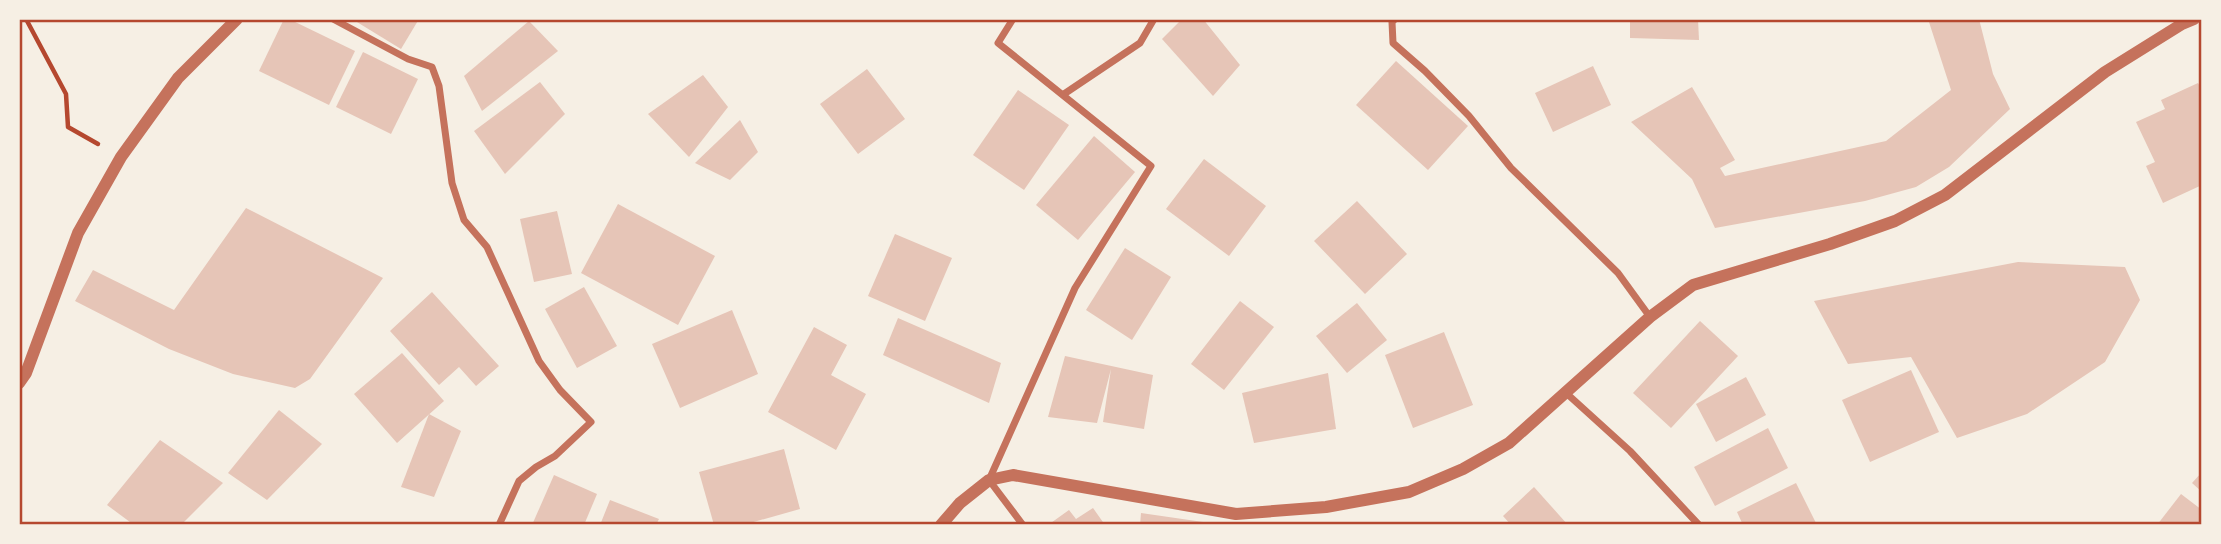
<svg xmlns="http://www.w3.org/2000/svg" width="2221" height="544" font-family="'Work Sans',sans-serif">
<rect width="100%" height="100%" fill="#f6efe4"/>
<g fill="#e6c5b7">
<path d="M284 19H289L355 51 329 105 259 71Z"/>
<path d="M352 19H419L401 49Z"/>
<path d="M1182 19H1203L1240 65 1213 96 1162 39Z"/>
<path d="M1630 19H1698L1699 40 1630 38Z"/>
<path d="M1928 19H1979L1993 74 2010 109 1949 167 1916 187 1865 201 1715 228 1692 179 1631 122 1692 87 1735 160 1720 168 1725 176 1886 141 1951 90Z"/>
<path d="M529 21 558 51 482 111 464 76Z"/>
<path d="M363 52 418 79 391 134 336 107Z"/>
<path d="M1396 61 1468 126 1428 170 1356 105Z"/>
<path d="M1593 66 1611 105 1553 132 1535 93Z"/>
<path d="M867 69 905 119 858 154 820 104Z"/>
<path d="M703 75 728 107 689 157 648 114Z"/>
<path d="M540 82 565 114 505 174 474 131Z"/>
<path d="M2198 83 2202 90V185L2163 203 2146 166 2155 162 2136 122 2165 109 2161 100Z"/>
<path d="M1018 90 1069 125 1024 190 973 155Z"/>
<path d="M740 120 758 152 730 180 695 163Z"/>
<path d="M1094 136 1135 172 1078 240 1036 205Z"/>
<path d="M1204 159 1266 206 1229 256 1166 209Z"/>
<path d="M1357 201 1407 254 1365 294 1314 241Z"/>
<path d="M618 204 715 256 678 325 581 273Z"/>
<path d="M246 208 383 278 310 379 295 388 233 374 169 349 75 301 93 270 174 310Z"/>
<path d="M557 211 572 274 534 282 520 219Z"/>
<path d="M895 234 952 258 925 321 868 296Z"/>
<path d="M1125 248 1171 277 1132 340 1086 310Z"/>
<path d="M2018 262 2125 267 2140 300 2105 362 2027 414 1957 438 1911 357 1848 364 1814 301Z"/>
<path d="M584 287 617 346 577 368 545 309Z"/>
<path d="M432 292 499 366 476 386 459 367 439 385 390 331Z"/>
<path d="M1240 301 1274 327 1224 390 1191 364Z"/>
<path d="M1357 303 1387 340 1347 373 1316 336Z"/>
<path d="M732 310 758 374 680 408 652 344Z"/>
<path d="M898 318 1001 363 989 403 883 355Z"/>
<path d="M1700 321 1738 356 1671 428 1633 393Z"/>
<path d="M814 327 847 345 831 375 866 394 836 450 768 412Z"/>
<path d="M1444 332 1473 405 1413 428 1385 355Z"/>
<path d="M402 353 444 401 397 443 354 394Z"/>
<path d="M1065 356 1153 375 1144 429 1103 422 1111 369 1097 423 1048 417Z"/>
<path d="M1911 370 1939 432 1870 462 1842 400Z"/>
<path d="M1328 373 1336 429 1254 443 1242 393Z"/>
<path d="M1746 377 1766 415 1716 442 1696 404Z"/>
<path d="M279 410 322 444 267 500 228 473Z"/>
<path d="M429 414 461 431 434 497 401 487Z"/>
<path d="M1768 428 1788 468 1715 506 1694 467Z"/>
<path d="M160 440 223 483 181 525H134L107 505Z"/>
<path d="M784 449 800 509 743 525H714L699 472Z"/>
<path d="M2202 472V492L2192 483Z"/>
<path d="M554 475 597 494 584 525H532Z"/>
<path d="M1796 483 1817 525H1743L1737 512Z"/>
<path d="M1534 487 1568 525H1511L1503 516Z"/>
<path d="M2181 494 2202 510V525H2157Z"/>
<path d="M610 500 659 519 656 525H600Z"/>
<path d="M1093 508 1105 525H1048L1069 510 1076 519Z"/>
<path d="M1141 513 1210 523V525H1140Z"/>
</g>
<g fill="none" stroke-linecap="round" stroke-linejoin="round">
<path stroke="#b5482f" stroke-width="4.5" d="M26 19 66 94 68 127 98 144"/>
<g stroke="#c5725c" stroke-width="7">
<path d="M333 19 408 59 432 67 439 86 452 183 464 220 487 247 539 361 560 390 591 422 555 456 536 467 519 481 499 525"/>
<path d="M1013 19 998 43 1151 166 1075 288 989 480 1023 525"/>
<path d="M1395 19 1392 22 1393 43 1425 71 1469 116 1511 168 1618 273 1650 317"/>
<path d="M1064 94 1140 43 1154 19"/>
<path d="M1565 392 1630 451 1699 525"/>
</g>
<g stroke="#c5725c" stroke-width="12">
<path d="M19 383 26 373 78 233 121 157 178 78 237 19"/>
<path d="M941 525 960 503 989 480 1013 475 1236 514 1326 507 1409 492 1463 469 1509 443 1650 317 1693 285 1830 244 1895 221 1945 195 2105 72 2182 24 2194 19"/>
</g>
</g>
<rect width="2221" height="544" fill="none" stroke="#f6efe4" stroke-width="42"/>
<rect x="21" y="21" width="2179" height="502" fill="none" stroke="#b5482f" stroke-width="2.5"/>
</svg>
